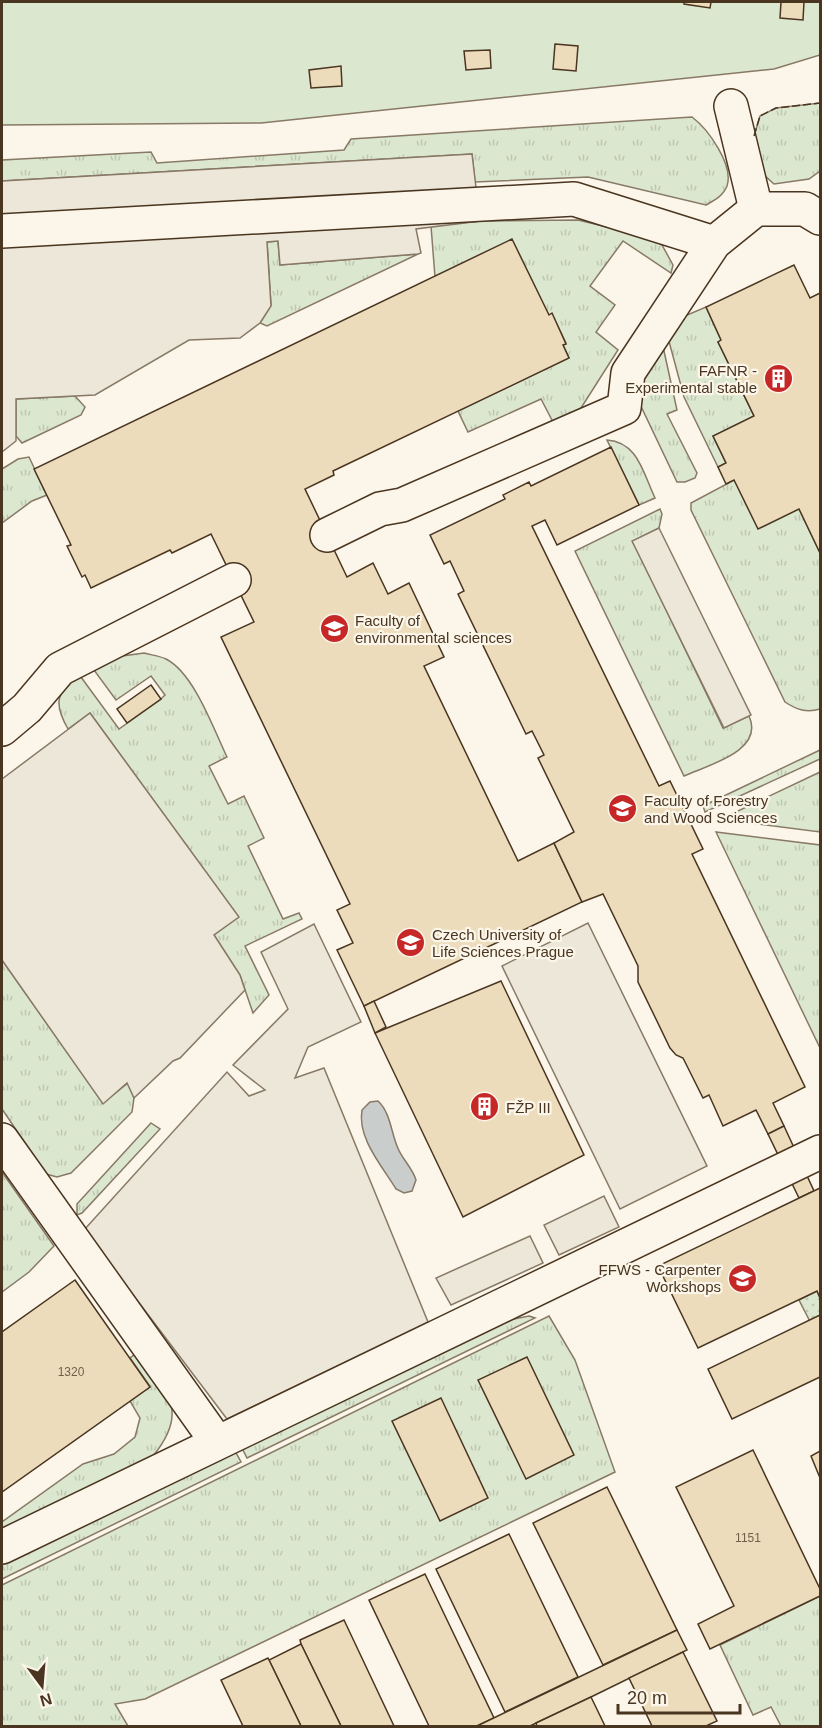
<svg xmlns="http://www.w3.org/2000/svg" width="822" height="1728" font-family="Helvetica,sans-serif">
<defs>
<pattern id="grass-tufts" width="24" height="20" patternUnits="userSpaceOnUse" patternTransform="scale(1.5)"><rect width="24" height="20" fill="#dce7d0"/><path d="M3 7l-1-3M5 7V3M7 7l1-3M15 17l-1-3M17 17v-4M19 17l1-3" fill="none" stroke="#bec7b2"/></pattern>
<pattern id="park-dots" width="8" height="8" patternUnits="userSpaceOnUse" patternTransform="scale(1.5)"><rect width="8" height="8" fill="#dce7d0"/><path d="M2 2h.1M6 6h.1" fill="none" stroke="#bec7b2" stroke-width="1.8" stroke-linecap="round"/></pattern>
</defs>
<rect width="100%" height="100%" fill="#fbf6e9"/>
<g fill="url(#grass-tufts)" stroke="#887966" stroke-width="1.5">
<path d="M820 103V171L809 179 774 184 763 174 754 136 760 116 776 108Z"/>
<path d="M692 117C708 129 734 165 727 186 723 196 715 200 706 205L588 177 475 182 472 154 2 181V160L151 152 157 163 344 150 351 139Z"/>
<path d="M578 220 649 237 662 245 673 265 671 273 623 241 590 286 615 305 596 332 618 350 574 419 554 424 541 399 468 432 458 411 569 358 563 345 566 343 552 314 549 315 435 277 431 226 480 221Z"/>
<path d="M278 241 280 265 418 254 267 326 260 323 271 305 267 242Z"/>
<path d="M706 307 721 340 718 342 754 416 713 436 726 463 718 467 684 397 667 334 680 318Z"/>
<path d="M662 342 677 410 667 414 697 473 695 478 685 482H677L638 400 639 378Z"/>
<path d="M75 396 85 407 81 415 22 443 16 436V399Z"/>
<path d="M607 440C638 442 643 473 655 498L639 505Z"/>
<path d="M29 457 47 495 32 501 2 523V469L18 459Z"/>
<path d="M734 480 799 509 820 553V709C807 713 797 710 785 702L691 510V503Z"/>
<path d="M660 509 662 514 659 528 633 541 723 728 749 716C765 751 708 765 684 776L575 551Z"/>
<path d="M144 653C151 655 160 656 166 659 194 673 214 730 227 757L209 766 228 804 244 796 264 838 248 846 283 919 299 913 302 919 245 946 269 995 253 1013 240 975 214 935 238 916 90 713 68 729C52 701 58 694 78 673L119 729 161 699 165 695 151 676 116 700 91 666 122 656Z"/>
<path d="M820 750V759L705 812 703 806Z"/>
<path d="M820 772V832L721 819Z"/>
<path d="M716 832 820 845V1048Z"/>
<path d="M2 960 103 1103 128 1083 134 1098 132 1112 71 1173 57 1177 46 1174 2 1109Z"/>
<path d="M151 1123 160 1129 82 1213 77 1215V1204Z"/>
<path d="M2 1172 54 1246 29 1272 2 1292Z"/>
<path d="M529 1316 535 1318 247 1458 242 1448 509 1320Z"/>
<path d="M549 1316 575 1360 615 1472 145 1699 115 1704 128 1726H2V1585Z"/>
<path d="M138 1352C167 1392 190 1411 153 1456L2 1534V1522L83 1464 114 1454 135 1437 140 1418 130 1401 150 1386 130 1358Z"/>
<path d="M235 1451 241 1462 2 1579V1564Z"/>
<path d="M820 1596V1726H781L771 1707 753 1715 720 1645Z"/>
</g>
<path fill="url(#park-dots)" stroke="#887966" stroke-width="1.5" d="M817 1291 820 1298V1341L799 1300Z"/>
<path fill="#dce7d0" stroke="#887966" stroke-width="1.5" d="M2 2H820V55L774 69 261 123 2 125Z"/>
<g fill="#ede7d9" stroke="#887966" stroke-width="1.5">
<path d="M472 154 480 221 416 229 421 253 418 254 280 265 278 241 267 242 271 306 260 323 240 338 189 340 95 395 16 399V441L2 452V181Z"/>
<path d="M659 528 751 715 724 728 632 541Z"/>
<path d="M90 713 239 917 214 935 240 975 245 990 180 1058 173 1061 134 1098 127 1083 103 1104 2 960V779Z"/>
<path d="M588 923 707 1166 620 1209 502 966Z"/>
<path d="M314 924 361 1022 308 1047 295 1078 324 1068 428 1322 227 1419 84 1230 227 1072 249 1096 265 1090 233 1065 288 1009 261 952Z"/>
<path d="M604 1196 619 1227 559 1255 544 1225Z"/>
<path d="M530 1236 543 1263 451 1305 436 1278Z"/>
</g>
<path fill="#c9cecd" stroke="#887966" stroke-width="1.5" d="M378 1101C390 1112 391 1131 397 1146 401 1158 412 1167 416 1180L412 1191 404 1193 396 1189C382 1166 357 1138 362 1110L370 1102Z"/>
<g fill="#ecdcbc" stroke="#4a3520" stroke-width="1.5">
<path d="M684 2H711L710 8 684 4Z"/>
<path d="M781 2H804L803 20 780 18Z"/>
<path d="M555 44 578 46 576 71 553 69Z"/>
<path d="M490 50 491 68 466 70 464 51Z"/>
<path d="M341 66 342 86 311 88 309 70Z"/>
<path d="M512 239 549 315 552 313 566 344 563 345 569 358 333 471 334 475 305 489 347 577 373 563 388 594 409 583 444 657 424 666 518 861 554 843 582 902 364 1006 337 950 353 943 337 910 350 904 221 637 254 622 211 534 172 553 170 550 91 588 85 575 82 577 67 546 71 545 34 469Z"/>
<path d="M794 265 810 298 820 293V553L799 509 758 529 734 480 726 484 718 467 726 463 713 436 754 416 718 342 721 340 706 307Z"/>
<path d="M611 447 639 505 557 545 545 520 532 526 659 786 670 781 703 849 692 854 805 1087 773 1103 784 1126 768 1134 756 1110 723 1126 709 1095 703 1098 683 1058 676 1055 670 1048 638 982V966L603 894 582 902 554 843 574 832 538 758 544 755 532 731 526 734 458 594 464 591 450 561 444 564 430 535 505 499 503 495 529 482 531 486Z"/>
<path d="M151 685 161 699 127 723 117 709Z"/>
<path d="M501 981 584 1155 463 1217 375 1033Z"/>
<path d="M374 1001 386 1027 375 1033 364 1006Z"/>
<path d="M784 1126 814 1191 799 1198 768 1134Z"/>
<path d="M820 1188V1298L817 1291 698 1348 658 1266Z"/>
<path d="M75 1280 150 1387 2 1492V1332Z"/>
<path d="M820 1315V1377L732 1419 708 1369Z"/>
<path d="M527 1357 574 1455 526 1479 478 1380Z"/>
<path d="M441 1398 488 1498 440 1521 392 1421Z"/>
<path d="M753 1450 820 1589V1596L710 1649 698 1624 734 1606 676 1487Z"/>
<path d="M820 1451V1478L811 1456Z"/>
<path d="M607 1487 677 1630 603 1665 533 1523Z"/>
<path d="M509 1534 578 1677 505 1712 436 1569Z"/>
<path d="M425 1574 494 1718 477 1726H429L369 1600Z"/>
<path d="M344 1620 394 1726H341L301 1644 300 1640Z"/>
<path d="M677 1630 687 1650 591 1697 530 1726H477Z"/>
<path d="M301 1644 341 1726H301L269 1660Z"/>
<path d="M683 1652 717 1721 706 1726H652L629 1678Z"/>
<path d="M268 1658 269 1660 301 1726H243L221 1680Z"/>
<path d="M591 1697 605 1726H537L536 1723Z"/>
</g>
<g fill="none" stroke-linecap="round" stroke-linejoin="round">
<defs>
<g id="street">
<path d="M731 106 756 209"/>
<path d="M2 231 574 199 714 243"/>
<path d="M327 535 380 509 402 505 624 408 628 373 714 243 756 209H805L820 218"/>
<path d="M2 729 27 708 60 669 234 580"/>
<path d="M2 1140 217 1442"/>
<path d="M2 1547 820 1152"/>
</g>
</defs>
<use href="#street" stroke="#4a3520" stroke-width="36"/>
<use href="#street" stroke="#fbf6e9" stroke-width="33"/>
<path stroke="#4a3520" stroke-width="1.5" stroke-dasharray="8 3" stroke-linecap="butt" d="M754 136 760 116 776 108 820 103"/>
</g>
<defs>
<symbol id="building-disc" viewBox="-11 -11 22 22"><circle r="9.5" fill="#c62828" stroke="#fbf6e9"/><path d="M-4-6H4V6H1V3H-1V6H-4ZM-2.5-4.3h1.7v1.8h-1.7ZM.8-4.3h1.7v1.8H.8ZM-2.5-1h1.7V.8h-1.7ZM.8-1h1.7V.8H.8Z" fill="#fff"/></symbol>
<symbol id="university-disc" viewBox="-11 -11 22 22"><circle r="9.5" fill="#c62828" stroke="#fbf6e9"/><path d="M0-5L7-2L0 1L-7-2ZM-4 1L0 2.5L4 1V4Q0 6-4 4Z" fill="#fff"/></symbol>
</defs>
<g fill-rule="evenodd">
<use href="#building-disc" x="762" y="362" width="33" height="33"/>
<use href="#university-disc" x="318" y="612" width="33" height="33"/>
<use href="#university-disc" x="606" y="792" width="33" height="33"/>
<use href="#university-disc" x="394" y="926" width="33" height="33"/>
<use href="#building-disc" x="468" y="1090" width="33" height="33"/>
<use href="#university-disc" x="726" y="1262" width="33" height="33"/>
</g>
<g text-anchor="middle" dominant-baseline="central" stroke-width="4.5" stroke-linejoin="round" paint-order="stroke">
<g font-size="12" fill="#725f47">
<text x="71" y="1372">1320</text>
<text x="748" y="1538">1151</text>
</g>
<g font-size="15" fill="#4a3520" stroke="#fbf6e9" text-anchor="start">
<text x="757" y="370" text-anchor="end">FAFNR -<tspan x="757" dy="17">Experimental stable</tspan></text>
<text x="355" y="620">Faculty of<tspan x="355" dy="17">environmental sciences</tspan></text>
<text x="644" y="800">Faculty of Forestry<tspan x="644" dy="17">and Wood Sciences</tspan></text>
<text x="432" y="934">Czech University of<tspan x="432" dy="17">Life Sciences Prague</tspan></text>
<text x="506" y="1107">FŽP III</text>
<text x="721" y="1269" text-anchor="end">FFWS - Carpenter<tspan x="721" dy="17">Workshops</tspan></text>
</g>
</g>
<rect width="822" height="1728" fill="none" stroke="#4a3520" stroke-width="6"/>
<g transform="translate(42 1686) rotate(164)" stroke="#fbf6e9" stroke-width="4.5" paint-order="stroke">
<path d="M0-4.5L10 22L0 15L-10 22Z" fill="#4a3520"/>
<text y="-9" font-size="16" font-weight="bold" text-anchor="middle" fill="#4a3520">N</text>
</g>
<path d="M618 1704v9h122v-9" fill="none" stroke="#4a3520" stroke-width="3"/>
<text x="627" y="1704" font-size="18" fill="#4a3520" stroke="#fbf6e9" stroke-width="4.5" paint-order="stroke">20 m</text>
</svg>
